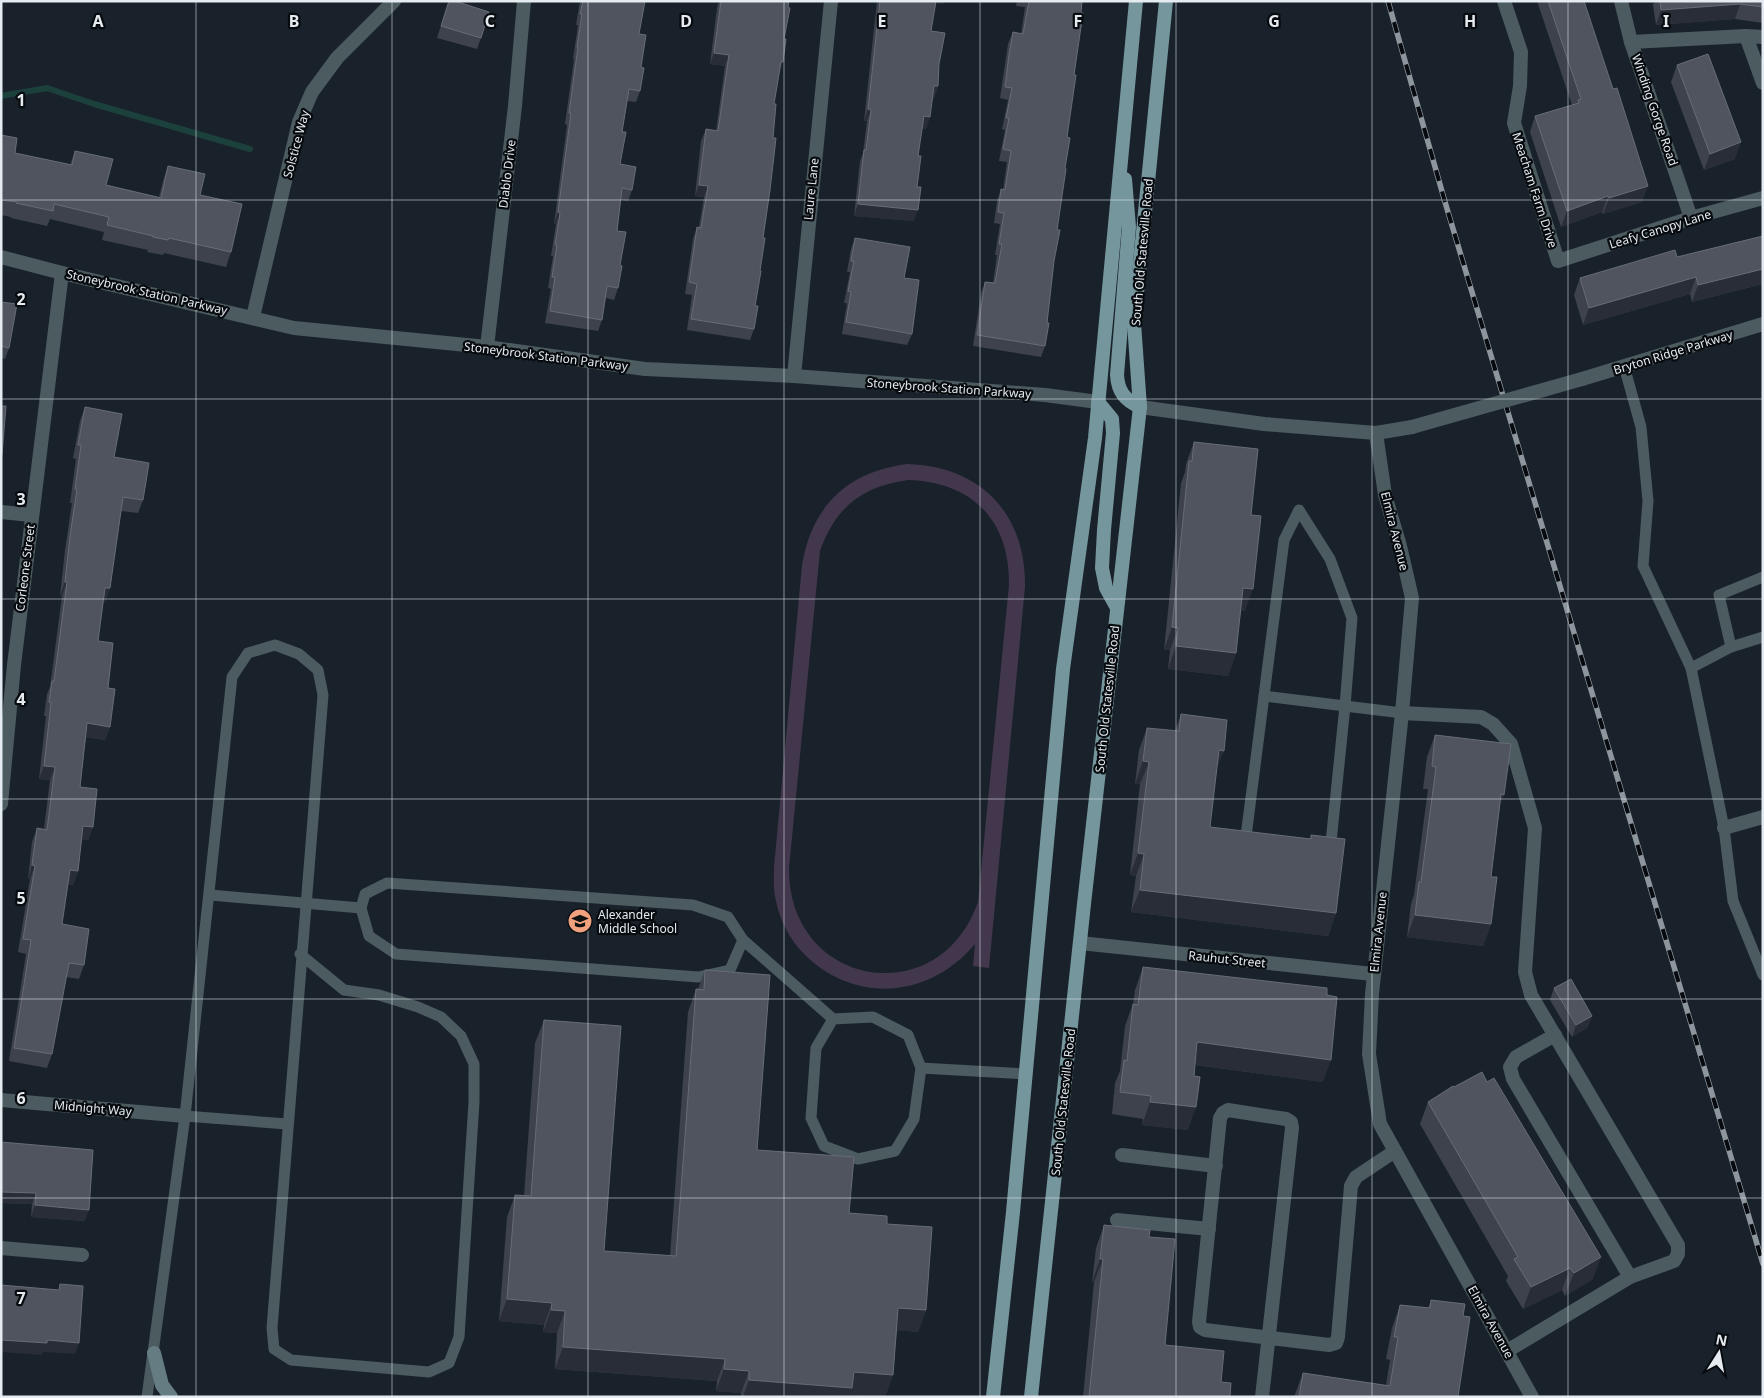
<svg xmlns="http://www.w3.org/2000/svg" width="1764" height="1398" font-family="'Noto Sans',sans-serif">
<rect width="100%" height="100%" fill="#19222a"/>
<path fill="#43374d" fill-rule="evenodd" d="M907 464C980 466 1026 513 1025 587L989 968 973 966 975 944C930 998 855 1005 804 954 790 940 780 921 776 901 773 890 774 878 774 867L802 565C812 506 847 472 907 464ZM908 480C972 482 1010 520 1009 585L978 902C939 1014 788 987 789 868L820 551C835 508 862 486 908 480Z"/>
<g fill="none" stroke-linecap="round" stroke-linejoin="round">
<path stroke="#1c403b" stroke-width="6" d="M1 96 47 88 94 104 250 149"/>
<g stroke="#4c5b5f" stroke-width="11">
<path d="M1624 366 1641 427 1648 501 1643 566 1691 668 1724 828 1733 901 1763 975"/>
<path d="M1731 647 1719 595 1763 577"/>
<path d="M1691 668 1731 647 1763 637"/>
<path d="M1264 696 1345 706 1330 852"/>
<path d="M1247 844H1245L1284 540 1299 510 1330 559 1352 618 1345 706 1402 713"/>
<path d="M210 895 361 908"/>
<path d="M743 940 730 970 698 977 396 954 369 936 361 908 365 894 387 883 693 905 728 917 743 940 833 1019"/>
<path d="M873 1017 908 1035 921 1068 914 1119 895 1151 858 1159 824 1146 811 1118 816 1048 833 1019Z"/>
<path d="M921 1068 1026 1074"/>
<path d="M185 1116 287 1124"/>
<path d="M147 1397 185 1116 232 677 248 653 275 645 299 654 318 670 323 695C304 906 288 1117 272 1328L274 1349 291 1360 429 1372 449 1363 459 1337 474 1102V1064L461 1036 441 1017 418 1007 379 995 344 990 300 954"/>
</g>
<g stroke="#4c5b5f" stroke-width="14">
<path d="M1504 1 1521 52 1520 86 1514 123 1558 261 1691 218 1763 198"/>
<path d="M1621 1 1631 42 1691 218"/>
<path d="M1746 36 1763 83"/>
<path d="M1631 42 1746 36 1763 37"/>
<path d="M1 257 62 273 294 328 487 347 645 369 794 376 1045 395 1098 402"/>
<path d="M253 317 299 122 312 92 337 58 394 1"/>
<path d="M487 347 515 106 524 1"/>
<path d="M794 376 831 1"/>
<path d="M1582 379 1763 324"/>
<path d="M1140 407 1264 424 1376 433 1412 427"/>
<path d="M1376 433 1385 495 1400 546 1412 598 1402 713 1372 994 1369 1054 1380 1124 1532 1397"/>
<path d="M1 512 31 515"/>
<path d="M1402 713 1481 717 1493 724 1511 744 1535 828 1525 972 1531 995 1678 1245V1254L1674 1261 1630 1277 1507 1351"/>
<path d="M1 804 14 665 62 273"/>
<path d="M1724 828 1763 817"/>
<path d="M1080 943 1373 974"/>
<path d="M1555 1035 1516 1057 1510 1067 1513 1079 1630 1277"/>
<path d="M1 1100 185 1116"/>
<path d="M1122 1155 1216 1166"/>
<path d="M1117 1220 1209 1229"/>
<path d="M1 1248 82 1255"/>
<path d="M1262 1397 1292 1128 1291 1122 1286 1119 1228 1110 1223 1113 1220 1118 1199 1322 1200 1327 1205 1330 1329 1345 1336 1343 1338 1337 1351 1186 1356 1177 1395 1151"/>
</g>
<path stroke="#647c82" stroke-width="14" d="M154 1353 162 1385 171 1397"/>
<g stroke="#76969d" stroke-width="14">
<path d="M1125 179 1129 227 1117 375C1118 392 1125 400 1140 407"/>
<path d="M1098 402 1112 419 1113 433 1104 530 1102 568 1106 588 1117 608"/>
<path d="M993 1397 1013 1212 1063 669 1095 438 1136 1"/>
<path d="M1031 1397 1084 904 1140 407 1134 323 1166 1"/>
</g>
<defs>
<path id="rail" d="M1388 1 1445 202 1763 1264"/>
</defs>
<use href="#rail" stroke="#8e969d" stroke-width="5.5"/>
<use href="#rail" stroke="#070b0f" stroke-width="4" stroke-dasharray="11" stroke-linecap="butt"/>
<path stroke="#4c5b5f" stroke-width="14" d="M1412 427 1582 379"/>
</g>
<g fill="#3e424c">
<path d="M449 1 481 38 477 49 437 38Z"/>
<path d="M580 1H645L639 34 641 67 640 91 636 102 627 101 622 132 620 164 632 190 628 201 621 200 617 231 620 265 618 288 614 300 606 298 602 320 598 331 545 323 551 289 548 288 553 256H551L556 224H554L567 125 565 124 574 59H573L578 25H576Z"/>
<path d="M719 1H789L779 73 774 104 763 238 755 306 754 329 750 340 687 330 692 295 685 294 693 239 697 227H699L704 197 695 196 701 141 706 129 716 131 725 66 710 64 717 8Z"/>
<path d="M877 1H944L943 4 936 3 931 31 939 64 938 86 934 98H933L926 129 922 128 918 156 914 221 854 216 860 161 863 153 867 121H864Z"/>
<path d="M1017 1H1082L1047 323 1045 346 1041 357 973 346 981 293 985 282 993 283 997 255H995L1000 224 994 223 997 201 1001 189 1003 190 1007 162 999 161 1005 130 1002 129 1008 100 1000 98 1008 44 1013 32 1021 34 1025 7 1016 6Z"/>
<path d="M1537 1H1584L1642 202 1603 214 1602 212 1561 227 1530 132 1535 116 1572 105Z"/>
<path d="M1655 1H1763V23L1735 19 1656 25 1653 5Z"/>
<path d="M1677 65 1735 159 1704 170 1671 82Z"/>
<path d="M1 135 15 153 70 165 75 151 106 185 159 197 163 181 168 166 200 195 231 252 226 267 164 253 163 255 147 252 148 250 102 240 104 232 50 219 47 226 11 218V217L1 215Z"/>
<path d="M1763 236V284L1692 302 1690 294 1583 325 1574 295 1580 278 1677 257Z"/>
<path d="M855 238 904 278 912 334 907 345 842 334 847 303H844L850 272H847L851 249Z"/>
<path d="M1 302 9 348 5 359 1 358Z"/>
<path d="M85 407 114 457 143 500 138 513 121 511 110 588 105 602 103 601 98 641 108 688 110 727 105 740 86 737 80 787 93 827 88 840 82 839 78 871 73 885 68 884 62 924 84 965 79 979 66 977 52 1054 47 1068 9 1061 26 954 18 952 30 879H28L32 842 37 828 44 829 50 780 39 779 46 716H44L47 694 50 687 62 596H60L65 550 72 503H70L76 459 73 458 80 421Z"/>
<path d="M1194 442 1251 515 1245 611H1241L1236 653 1228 676 1168 669 1170 650H1164L1181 483 1185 472 1186 464Z"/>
<path d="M1181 714 1217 769 1210 827 1310 839 1311 835 1336 913 1328 936 1131 912 1136 876 1130 875 1140 784H1135L1139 750 1147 728 1175 731Z"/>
<path d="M1435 735 1500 807 1491 877V924L1483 946 1407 937 1411 904 1414 895 1428 789H1423L1427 757Z"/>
<path d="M1143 967 1323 1082 1195 1065 1188 1130 1142 1125 1143 1119 1112 1114 1115 1083 1120 1071 1125 1026 1133 1004 1135 990Z"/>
<path d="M705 970 757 1150 849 1213 887 1224 926 1310 918 1332 897 1330 893 1375 885 1397 850 1395 849 1397H741V1393L716 1391 717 1381 555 1369 557 1333 543 1332 544 1325 499 1321 507 1217 515 1195 524 1196 535 1043 544 1020 604 1251 670 1256 688 1012 696 989H698Z"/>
<path d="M1554 988 1588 1027 1572 1037 1550 1000Z"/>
<path d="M1428 1102 1593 1279 1565 1296 1562 1290 1523 1309 1506 1281 1508 1276 1420 1124Z"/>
<path d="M1 1142 85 1221 31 1217 32 1204 1 1203Z"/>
<path d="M1104 1225 1149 1237 1165 1345 1221 1382 1230 1397H1083L1094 1282H1092L1096 1248Z"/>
<path d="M1431 1300 1463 1316 1458 1397H1294L1303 1373 1386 1385 1390 1360 1386 1359 1392 1328 1400 1305 1428 1308Z"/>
</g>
<g fill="#282d37">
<path d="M934 1H944L943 4 933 3Z"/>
<path d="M1740 4 1735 19 1656 25 1661 10Z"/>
<path d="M714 53 729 55 725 66 710 64Z"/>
<path d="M781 62H783L779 73Z"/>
<path d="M934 86H938L934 98 930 97Z"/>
<path d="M868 109 871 110 867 121H864Z"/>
<path d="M924 116 930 117 926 129 920 128Z"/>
<path d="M1741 142 1735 159 1704 170 1710 154Z"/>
<path d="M699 185 708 186 704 197 695 196Z"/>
<path d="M1648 186 1642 202 1603 214 1609 198Z"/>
<path d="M1608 196 1602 212 1561 227 1567 211Z"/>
<path d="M858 204 918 210 914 221 854 216Z"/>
<path d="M558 212 560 213 556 224H554Z"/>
<path d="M1763 269V284L1692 302 1698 285Z"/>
<path d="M1696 277 1690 294 1583 325 1589 308Z"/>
<path d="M65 582H67L62 596H60Z"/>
<path d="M105 588H110L105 602 100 601Z"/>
<path d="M1243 588 1253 589 1245 611 1235 610Z"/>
<path d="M1172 627 1178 628 1170 650H1164Z"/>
<path d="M1176 646 1236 653 1228 676 1168 669Z"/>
<path d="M87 723 110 727 105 740 82 737Z"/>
<path d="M1219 750 1224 751 1215 773Z"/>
<path d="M1143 761 1149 762 1140 784H1135Z"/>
<path d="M44 766 55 767 50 780 39 779Z"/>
<path d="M1501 794 1504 795 1496 817Z"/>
<path d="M83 826 93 827 88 840 78 839Z"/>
<path d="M1138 853 1144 854 1136 876 1130 875Z"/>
<path d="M32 865 35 866 30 879H28Z"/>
<path d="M70 870 78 871 73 885 66 884Z"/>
<path d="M1140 890 1336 913 1328 936 1131 912Z"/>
<path d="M1415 915 1491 924 1483 946 1407 937Z"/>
<path d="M1592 1016 1588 1027 1572 1037 1576 1025Z"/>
<path d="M1197 1042 1331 1060 1323 1082 1189 1064Z"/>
<path d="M1150 1102 1196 1107 1188 1130 1142 1125Z"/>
<path d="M1 1192 36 1193 32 1204 1 1203Z"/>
<path d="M35 1205 89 1210 85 1221 31 1217Z"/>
<path d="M1601 1257 1593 1279 1565 1296 1574 1273Z"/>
<path d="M1100 1259H1103L1094 1282H1092Z"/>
<path d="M1570 1268 1562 1290 1523 1309 1531 1287Z"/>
<path d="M507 1299 552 1303 544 1325 499 1321Z"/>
<path d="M898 1308 926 1310 918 1332 890 1330Z"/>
<path d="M551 1310 565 1311 557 1333 543 1332Z"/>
<path d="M1 1340H47L79 1343 75 1354 43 1352 42 1355 1 1352Z"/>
<path d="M563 1347 725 1359 717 1381 555 1369Z"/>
<path d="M724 1369 749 1371 741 1393 716 1391Z"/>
<path d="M854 1372 893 1375 885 1397 850 1395 849 1397H743L749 1380Z"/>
</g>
<g fill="#50545e" stroke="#676c75">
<path d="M449 1H455L489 12 481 38 441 26Z"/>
<path d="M583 1H645L639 34 646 35 641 67 644 68 640 91 629 89 622 132H626L620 164 636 167 632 190 622 188 617 231 626 232 620 265 622 266 618 288 607 286 602 320 550 311 555 277H552L557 245H555L560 213 558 212 571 113H569L578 47H577L582 14H580Z"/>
<path d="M721 1H789L788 7 790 8 784 39H786L783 62H781L774 104H776L773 138H776L770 190 763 238H765L760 271H761L755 306H758L754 329 691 319 697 284 689 282 697 227 701 228 708 186 699 185 706 129 718 131 729 55 714 53Z"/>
<path d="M880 1H936L931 31 945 33 939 64 938 86H934L930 117 924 116 918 156H921L917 187H921L918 210 858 204 864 150H866L871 110 868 109Z"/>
<path d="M1029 1H1082L1081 12 1083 13 1074 75H1076L1067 137 1070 138 1065 168 1066 169 1057 230H1060L1054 261 1047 323H1049L1045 346 977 335 985 282 995 283 1002 244H999L1004 213 998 212 1001 189 1005 190 1011 151 1003 149 1009 118H1006L1012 88 1005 87 1009 55 1013 32 1023 34Z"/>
<path d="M1548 1H1584L1613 89 1617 88 1648 186 1609 198 1608 196 1567 211 1535 116 1579 103 1578 100 1581 99Z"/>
<path d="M1660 1H1763V7L1740 4 1661 10Z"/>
<path d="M1708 54 1741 142 1710 154 1677 65Z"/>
<path d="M1 135 17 138 15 153 72 165 75 151 113 159 106 185 161 198 168 166 205 174 200 195 242 204 231 252 169 238 168 240 153 237V236L107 225 109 217 54 204 53 211 16 203 17 202 1 200Z"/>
<path d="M1763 236V269L1698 285 1696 277 1589 308 1580 278 1675 250 1677 257Z"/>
<path d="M855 238 910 247 904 278 919 280 912 334 846 322 851 292 848 291 854 261H851Z"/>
<path d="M1 302 17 304 9 348 1 346Z"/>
<path d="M1 406H6L2 455H1Z"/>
<path d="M85 407 122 414 114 457 149 463 143 500 123 497 110 588H105L98 641 113 643 108 688 115 689 110 727 87 723 80 787 97 789 93 827 83 826 78 871 70 870 62 924 89 929 84 965 69 963 52 1054 14 1048 31 940 23 939 35 866 32 865 37 828 47 830 55 767 44 766 51 703 49 702 52 681H54L67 582H65L70 536 77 490 75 489 81 445H78Z"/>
<path d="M1194 442 1258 449 1251 515 1261 516 1253 589 1243 588 1236 653 1176 646 1178 628 1172 627 1189 461H1192Z"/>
<path d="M1181 714 1227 720 1224 751 1219 750 1210 827 1311 839V835L1345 839 1336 913 1140 890 1144 854 1138 853 1149 762 1143 761 1147 728 1179 731Z"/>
<path d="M1435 735 1511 744 1504 795 1501 794 1491 877H1497L1491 924 1415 915 1419 882H1421L1436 767 1432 766Z"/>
<path d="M1143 967 1327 988V995L1337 997 1331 1060 1197 1042 1194 1076 1200 1077 1196 1107 1150 1102 1151 1096 1120 1092 1124 1060 1127 1061 1133 1004 1138 1005Z"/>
<path d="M705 970 770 975 757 1150 854 1157 849 1213 887 1216V1224L932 1227 926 1310 898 1308 893 1375 854 1372 852 1388 749 1380V1371L724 1369 725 1359 563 1347 565 1311 551 1310 552 1303 507 1299 515 1195 531 1196 544 1020 621 1026 604 1251 676 1256 696 989 704 990Z"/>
<path d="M1571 979 1592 1016 1576 1025 1554 988Z"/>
<path d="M1482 1072 1487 1082 1494 1078 1601 1257 1574 1273 1570 1268 1531 1287 1514 1259 1518 1257 1428 1102 1453 1086 1454 1087Z"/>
<path d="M1 1142 93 1150 89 1210 35 1205 36 1193 1 1192Z"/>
<path d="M1104 1225 1150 1230 1149 1237 1175 1239 1165 1345 1224 1351 1221 1382 1231 1383 1230 1397H1089L1103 1259H1100Z"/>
<path d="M60 1284 83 1286 79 1343 47 1340V1343L1 1340V1285L59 1290Z"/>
<path d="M1431 1300 1465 1304 1463 1316 1470 1317 1458 1397H1299L1303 1373 1390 1386 1398 1337H1394L1400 1305 1430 1308Z"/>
</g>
<path fill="none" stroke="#e4ebf1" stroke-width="1" stroke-opacity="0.55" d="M196 1V1397M392 1V1397M588 1V1397M784 1V1397M980 1V1397M1176 1V1397M1372 1V1397M1568 1V1397M1 200H1763M1 399H1763M1 599H1763M1 799H1763M1 999H1763M1 1198H1763"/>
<defs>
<symbol id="school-disc" viewBox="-11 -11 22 22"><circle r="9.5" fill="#f2a17e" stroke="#070b0f"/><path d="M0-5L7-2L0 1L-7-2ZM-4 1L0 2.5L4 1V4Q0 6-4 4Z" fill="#111"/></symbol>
</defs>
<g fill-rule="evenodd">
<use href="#school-disc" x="566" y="907" width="28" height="28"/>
</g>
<g text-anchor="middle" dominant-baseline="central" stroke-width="4.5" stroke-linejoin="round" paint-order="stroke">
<g font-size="12" fill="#e4ebf1" stroke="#070b0f">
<text transform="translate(1655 110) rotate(71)">Winding Gorge Road</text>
<text transform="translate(296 144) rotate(-75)">Solstice Way</text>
<text transform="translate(507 174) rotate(-83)">Diablo Drive</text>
<text transform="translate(811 189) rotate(-84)">Laure Lane</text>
<text transform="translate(1535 190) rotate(72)">Meacham Farm Drive</text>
<text transform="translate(1660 229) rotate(-17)">Leafy Canopy Lane</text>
<text transform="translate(1142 252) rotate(-85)">South Old Statesville Road</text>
<text transform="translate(147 292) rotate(13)">Stoneybrook Station Parkway</text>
<text transform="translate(1673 352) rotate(-17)">Bryton Ridge Parkway</text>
<text transform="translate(546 356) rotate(7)">Stoneybrook Station Parkway</text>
<text transform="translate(949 388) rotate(4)">Stoneybrook Station Parkway</text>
<text transform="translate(1395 531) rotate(76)">Elmira Avenue</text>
<text transform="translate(25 568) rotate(-83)">Corleone Street</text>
<text transform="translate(1107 699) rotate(-84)">South Old Statesville Road</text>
<text transform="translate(1378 932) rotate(-84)">Elmira Avenue</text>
<text transform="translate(1227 959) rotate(6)">Rauhut Street</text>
<text transform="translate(1063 1102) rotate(-84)">South Old Statesville Road</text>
<text transform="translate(93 1108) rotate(5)">Midnight Way</text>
<text transform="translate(1491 1322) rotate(61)">Elmira Avenue</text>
</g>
<g font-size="12" fill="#e4ebf1" stroke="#070b0f" text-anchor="start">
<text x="598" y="914">Alexander<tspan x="598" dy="14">Middle School</tspan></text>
</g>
</g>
<g font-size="16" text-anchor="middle" font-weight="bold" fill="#e4ebf1" stroke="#070b0f" stroke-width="4.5" stroke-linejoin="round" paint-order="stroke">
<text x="98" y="27">A</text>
<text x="294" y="27">B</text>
<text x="490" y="27">C</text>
<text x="686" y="27">D</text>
<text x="882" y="27">E</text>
<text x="1078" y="27">F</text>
<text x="1274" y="27">G</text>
<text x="1470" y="27">H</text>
<text x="1666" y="27">I</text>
<text x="21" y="106">1</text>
<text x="21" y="305">2</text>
<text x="21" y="505">3</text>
<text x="21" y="705">4</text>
<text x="21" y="904">5</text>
<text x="21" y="1104">6</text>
<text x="21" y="1304">7</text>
</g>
<rect width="1764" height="1398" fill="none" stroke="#e4ebf1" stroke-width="5"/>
<g transform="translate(1719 1353) rotate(11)" stroke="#070b0f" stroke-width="4" paint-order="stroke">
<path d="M0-4L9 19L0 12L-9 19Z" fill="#e4ebf1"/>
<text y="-8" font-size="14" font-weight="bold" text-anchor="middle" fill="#e4ebf1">N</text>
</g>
</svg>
